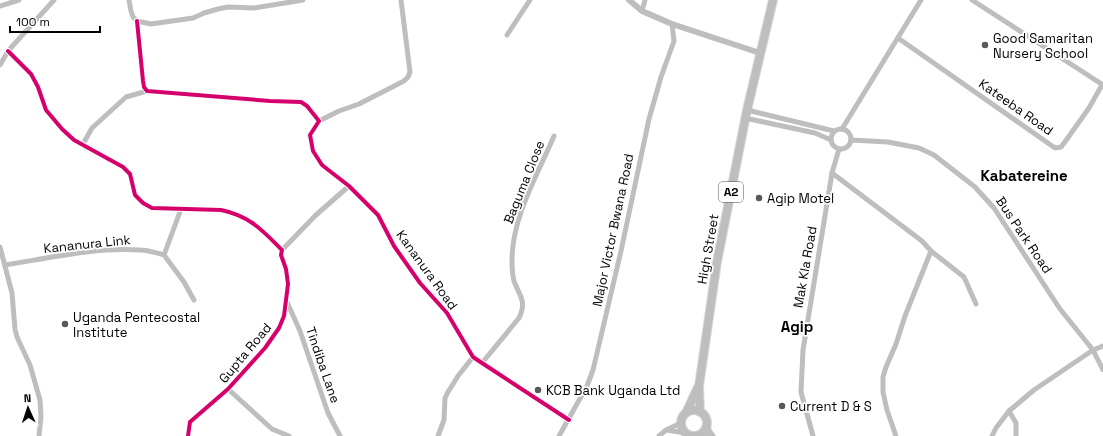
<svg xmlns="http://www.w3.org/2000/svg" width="1103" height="436" font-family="'Space Grotesk',sans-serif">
<rect width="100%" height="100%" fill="#fff"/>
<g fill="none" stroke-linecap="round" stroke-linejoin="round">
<defs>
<g id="primary">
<circle cx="694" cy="423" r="13"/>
<path d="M700 412 699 386 717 262 747 110 773 0"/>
<path d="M686 413 698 387"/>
</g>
</defs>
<use href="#primary" stroke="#dbdbdb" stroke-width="10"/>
<g stroke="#bebebe" stroke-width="5">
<path d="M129 0 131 11 133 17 137 21 151 24 193 18 204 13 218 9 228 7 254 8 303 0"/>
<path d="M972 0 1103 85"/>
<path d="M0 6 19 0"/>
<path d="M642 11 645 0"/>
<path d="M137 21 143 81 144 87 147 91 270 101 301 102 307 106 319 121 310 135 313 151 322 165 349 186 378 215 394 246 420 283 447 313 473 357 482 363 569 420"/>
<path d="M507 35 530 0"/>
<path d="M898 38 1055 148 1061 147 1067 139 1089 108 1102 85"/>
<path d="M8 51 31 74 38 87 46 110 62 129 74 140 123 167 130 174 135 195 143 203 152 208 221 210C250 216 262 230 282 250L281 255 286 269 288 284 284 316 279 328 265 348 228 389 190 422 188 436"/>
<path d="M0 65 8 51 54 0"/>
<path d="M747 110 834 131"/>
<path d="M745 118 815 133 831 140"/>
<path d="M319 121 339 111 359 104 404 81 408 77 410 72 401 0"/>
<circle cx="841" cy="139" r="10"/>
<path d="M842 129 921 0"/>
<path d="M851 140 888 142 919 148 934 155 975 187 994 208 1060 309 1093 350 1103 370"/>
<path d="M83 144 92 128 126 97 147 91"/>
<path d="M832 173 922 241 931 251 905 316 896 344 886 367 883 377V392L887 410 896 436"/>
<path d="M0 247 12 293 15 329 17 337 30 365 40 400 41 417 39 436"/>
<path d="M282 250 316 215 349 186"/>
<path d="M931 251 964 277 976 304"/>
<path d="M164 255 181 209"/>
<path d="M5 265C49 258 96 247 140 250 148 250 157 253 164 255L184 282 194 300"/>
<path d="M287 302 300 331 328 413 340 436"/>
<path d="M482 363 519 318C527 301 520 297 514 281 512 274 512 267 512 260 512 217 538 174 554 136"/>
<path d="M228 389 272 429 289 436"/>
<path d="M706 426 713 436"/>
<path d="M667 430 685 433"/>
<path d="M702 433 708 436"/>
<path d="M438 436 444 420 445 398 448 392 458 376 473 357"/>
<path d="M559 436 587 386 593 370 621 251 649 119 661 77 674 41 672 24"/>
<path d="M659 436 666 430 681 423"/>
<path d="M813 436 801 392 803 350 832 173 839 149"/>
<path d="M992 436 996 428 1009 411"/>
<path d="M1016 436V423L1009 411 1034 390 1093 350 1103 346"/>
</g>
<path stroke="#bebebe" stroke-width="6" d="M629 0 642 11 672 24 760 53"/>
<use href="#primary" stroke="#bebebe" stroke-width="8"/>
<defs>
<g id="cycleway">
<path d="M137 21 143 81 144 87 147 91 270 101 301 102 307 106 319 121 310 135 313 151 322 165 349 186 378 215 394 246 420 283 447 313 473 357 482 363 569 420"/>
<path d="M8 51 31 74 38 87 46 110 62 129 74 140 123 167 130 174 135 195 143 203 152 208 221 210C250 216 262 230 282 250L281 255 286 269 288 284 284 316 279 328 265 348 228 389 190 422 188 436"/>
</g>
</defs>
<use href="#cycleway" stroke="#fff" stroke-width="6"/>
<use href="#cycleway" stroke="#d6006c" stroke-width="4"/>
</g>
<g fill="#595959" stroke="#fff" stroke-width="1.5">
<circle cx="985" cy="45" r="4"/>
<circle cx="759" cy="198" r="4"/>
<circle cx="65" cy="324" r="4"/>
<circle cx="538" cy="390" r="4"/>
<circle cx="782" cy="406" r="4"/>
</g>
<g text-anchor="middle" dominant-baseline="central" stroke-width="3.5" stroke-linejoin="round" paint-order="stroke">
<rect fill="#fff" stroke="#4c4c4c" stroke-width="1" x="719" y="182" width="24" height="20" rx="3"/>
<g font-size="12" font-weight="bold" fill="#000">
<text x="731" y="192">A2</text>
</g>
<g font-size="13" fill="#000" stroke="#fff" text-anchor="start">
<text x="993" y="38">Good Samaritan<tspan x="993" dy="15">Nursery School</tspan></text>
<text x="767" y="198">Agip Motel</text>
<text x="73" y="317">Uganda Pentecostal<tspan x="73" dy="15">Institute</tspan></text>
<text x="546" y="390">KCB Bank Uganda Ltd</text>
<text x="790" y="406">Current D &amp; S</text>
</g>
<g font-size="13" fill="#000" stroke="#fff">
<text transform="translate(1016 107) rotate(35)">Kateeba Road</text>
<text transform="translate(524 182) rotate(-68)">Baguma Close</text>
<text transform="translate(613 230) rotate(-78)">Major Victor Bwana Road</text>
<text transform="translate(1024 235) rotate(56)">Bus Park Road</text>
<text transform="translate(87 244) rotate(-6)">Kananura Link</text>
<text transform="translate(708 249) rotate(-80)">High Street</text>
<text transform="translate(805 267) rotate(-80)">Mak Kla Road</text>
<text transform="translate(427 270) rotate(54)">Kananura Road</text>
<text transform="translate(245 353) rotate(-50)">Gupta Road</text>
<text transform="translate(323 365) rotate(71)">Tindiba Lane</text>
</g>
<g font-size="15" font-weight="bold" fill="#000" stroke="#fff">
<text x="1024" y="175">Kabatereine</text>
<text x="797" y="326">Agip</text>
</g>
</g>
<g transform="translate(28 408) rotate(357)" stroke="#ffffff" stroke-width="3" paint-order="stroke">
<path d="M0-3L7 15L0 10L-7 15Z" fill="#000000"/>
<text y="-6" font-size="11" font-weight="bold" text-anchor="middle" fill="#000000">N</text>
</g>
<path d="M10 26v6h90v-6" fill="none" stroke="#000000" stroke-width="2"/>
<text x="16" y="26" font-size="12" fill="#000000" stroke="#ffffff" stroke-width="3" paint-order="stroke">100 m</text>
</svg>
